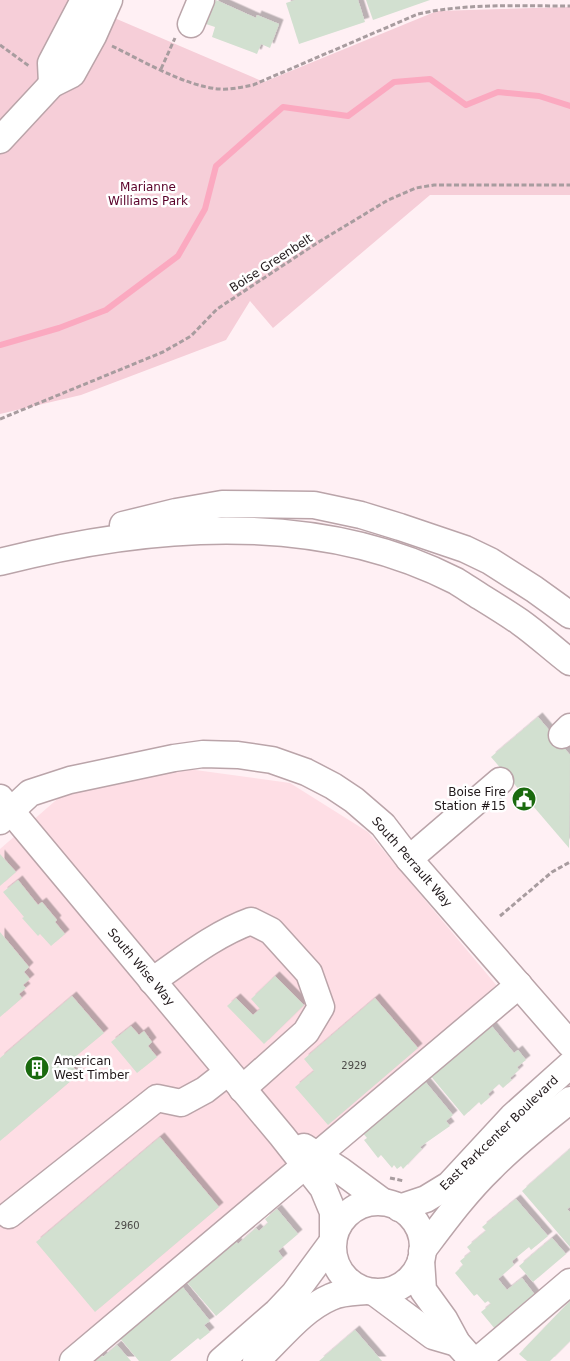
<svg xmlns="http://www.w3.org/2000/svg" width="570" height="1361" font-family="'DejaVu Sans',sans-serif">
<defs>
<filter id="shadow"><feDropShadow dx="4.5" dy="-4.5" stdDeviation="0" flood-color="#0004"/></filter>
</defs>
<rect width="100%" height="100%" fill="#fff0f4"/>
<path fill="#fedee5" d="M188 769 290 783 368 832 497 986 57 1361H0V849L78 781Z"/>
<path fill="#f6ced8" d="M0 0H94L91 8 264 82 437 11 570 7V195H430L273 328 250 301 226 340 81 395 0 414Z"/>
<g fill="none" stroke-linecap="round" stroke-linejoin="round">
<path stroke="#fba9c0" stroke-width="6" d="M0 345 59 328 106 310 178 256 205 209 216 166 283 107 348 116 394 82 430 79 466 105 498 92 539 96 570 106"/>
</g>
<g fill="#d2e0d0" filter="url(#shadow)">
<path d="M216 0 256 18 257 15 279 24 270 48 261 44 257 54 212 37 215 27 206 24Z"/>
<path d="M295 0H358L365 22 299 44 286 3Z"/>
<path d="M366 0H430L373 20Z"/>
<path d="M538 717 570 755 569 848 491 757Z"/>
<path d="M0 854 16 872 0 886Z"/>
<path d="M18 880 38 905 42 902 57 920 55 922 65 934 51 946 40 934 38 936 22 918 24 917 3 892Z"/>
<path d="M0 932 29 967 24 972 30 979 23 985 26 988 19 994 22 998 0 1017Z"/>
<path d="M275 976 304 1005 264 1044 227 1006 236 998 253 1015 260 1009 251 999Z"/>
<path d="M72 996 104 1033 69 1062 79 1074 0 1141V1058Z"/>
<path d="M375 998 418 1048 328 1125 295 1087 314 1071 304 1059Z"/>
<path d="M490 1024 514 1053 518 1050 526 1060 517 1067 519 1070 510 1078 512 1080 503 1088 499 1084 488 1094 490 1097 481 1105 479 1102 464 1116 429 1074Z"/>
<path d="M131 1026 139 1035 144 1031 152 1042 148 1046 157 1057 137 1073 111 1042Z"/>
<path d="M423 1079 453 1115 446 1121 450 1126 420 1147 422 1149 403 1169 401 1166 397 1169 394 1165 392 1168 381 1155 378 1158 364 1140 367 1138 361 1131Z"/>
<path d="M160 1137 219 1207 95 1312 36 1242Z"/>
<path d="M570 1149V1207L567 1209 570 1212V1247L522 1191Z"/>
<path d="M516 1199 548 1236 531 1250 529 1247 512 1261 514 1265 498 1279 507 1290 522 1278 535 1295 495 1329 481 1312 491 1304 488 1301 485 1303 477 1294 474 1296 455 1273 463 1265 460 1261 471 1252 467 1247 486 1231 482 1227Z"/>
<path d="M277 1209 298 1234 278 1251 283 1258 216 1316 185 1280 234 1239 238 1244 256 1228 259 1231 268 1223 265 1219Z"/>
<path d="M552 1238 566 1254 533 1282 519 1266Z"/>
<path d="M181 1285 210 1321 204 1325 210 1332 200 1340 198 1338 170 1361H139L119 1337Z"/>
<path d="M570 1301V1341L550 1361H527L519 1354Z"/>
<path d="M355 1330 382 1361H319Z"/>
<path d="M117 1345 131 1361H90L100 1353 103 1357Z"/>
</g>
<g fill="none" stroke-linecap="round" stroke-linejoin="round">
<defs>
<g id="minor">
<path d="M191 24 201 0"/>
<path d="M52 84 51 63 84 0"/>
<path d="M0 140 52 84 72 74 93 36 109 0"/>
<path d="M123 525 176 512 222 504 314 505 361 515 400 527 465 549 490 561 534 589 570 615"/>
<path d="M0 562C148 524 315 509 456 581 464 586 473 592 481 597 494 605 507 613 520 622 537 634 553 649 570 662"/>
<path d="M562 735 570 727"/>
<path d="M0 798 282 1136 323 1188 333 1212V1241"/>
<path d="M0 821 30 793 70 780 174 758 203 754 238 755 272 760 306 772 333 786 354 800 383 825 409 859 570 1044"/>
<path d="M409 859 500 781"/>
<path d="M152 981C184 959 215 934 251 921L271 931 309 973 321 1007 306 1032 242 1089"/>
<path d="M304 1147 341 1171 383 1202"/>
<circle cx="378" cy="1247" r="45"/>
<path d="M399 1208 426 1199 449 1185 512 1117 570 1065"/>
<path d="M9 1215 157 1098 181 1103 205 1090 228 1072"/>
<path d="M422 1251C444 1222 465 1193 491 1168 515 1143 543 1122 570 1100"/>
<path d="M421 1260 423 1290 444 1319 457 1343 473 1361"/>
<path d="M374 1292 433 1336 457 1343"/>
<path d="M73 1361 519 985"/>
<path d="M221 1361 277 1312 294 1294 333 1241"/>
<path d="M256 1361C280 1339 301 1310 331 1297 341 1292 355 1292 366 1291"/>
<path d="M477 1361 570 1282"/>
</g>
</defs>
<use href="#minor" stroke="#baa4a9" stroke-width="29"/>
<g stroke="#a89c9f" stroke-width="3" stroke-dasharray="5 2.5" stroke-linecap="butt">
<path d="M0 45 29 66"/>
<path d="M112 46C143 61 185 86 219 89 230 90 242 87 253 85L418 14C467 3 519 6 570 6"/>
<path d="M161 69 175 38"/>
<path d="M0 419 163 352 191 336 217 309 317 243 388 200 416 188 434 185H570"/>
<path d="M500 916 552 872 570 862"/>
<path d="M390 1178 404 1181"/>
</g>
<use href="#minor" stroke="#fff" stroke-width="26"/>
</g>
<defs>
<symbol id="civic-disc" viewBox="-11 -11 22 22"><circle r="9.5" fill="#1a6a0e" stroke="#fff"/><path d="M-.6-6.5H3V-4.5H.6V-3L4-1V1h2V6H-6V1h2V-1L-.6-3ZM-1.2 2.5V6h2.4V2.5Z" fill="#fff"/></symbol>
<symbol id="building-disc" viewBox="-11 -11 22 22"><circle r="9.5" fill="#1a6a0e" stroke="#fff"/><path d="M-4-6H4V6H1V3H-1V6H-4ZM-2.5-4.3h1.7v1.8h-1.7ZM.8-4.3h1.7v1.8H.8ZM-2.5-1h1.7V.8h-1.7ZM.8-1h1.7V.8H.8Z" fill="#fff"/></symbol>
</defs>
<g fill-rule="evenodd">
<use href="#civic-disc" x="510" y="785" width="28" height="28"/>
<use href="#building-disc" x="23" y="1054" width="28" height="28"/>
</g>
<g text-anchor="middle" dominant-baseline="central" stroke-width="5" stroke-linejoin="round" paint-order="stroke">
<g font-size="10" fill="#4c4a48">
<text x="354" y="1065">2929</text>
<text x="127" y="1225">2960</text>
</g>
<g font-size="12" fill="#590029" stroke="#fff">
<text x="148" y="187">Marianne<tspan x="148" dy="14">Williams Park</tspan></text>
</g>
<g font-size="12" fill="#20181a" stroke="#fff">
<text transform="translate(271 263) rotate(-33)">Boise Greenbelt</text>
<text transform="translate(412 862) rotate(49)">South Perrault Way</text>
<text transform="translate(141 967) rotate(50)">South Wise Way</text>
<text transform="translate(499 1133) rotate(-44)">East Parkcenter Boulevard</text>
</g>
<g font-size="12" fill="#20181a" stroke="#fff" text-anchor="end">
<text x="506" y="792">Boise Fire<tspan x="506" dy="14">Station #15</tspan></text>
<text x="54" y="1061" text-anchor="start">American<tspan x="54" dy="14">West Timber</tspan></text>
</g>
</g>
</svg>
